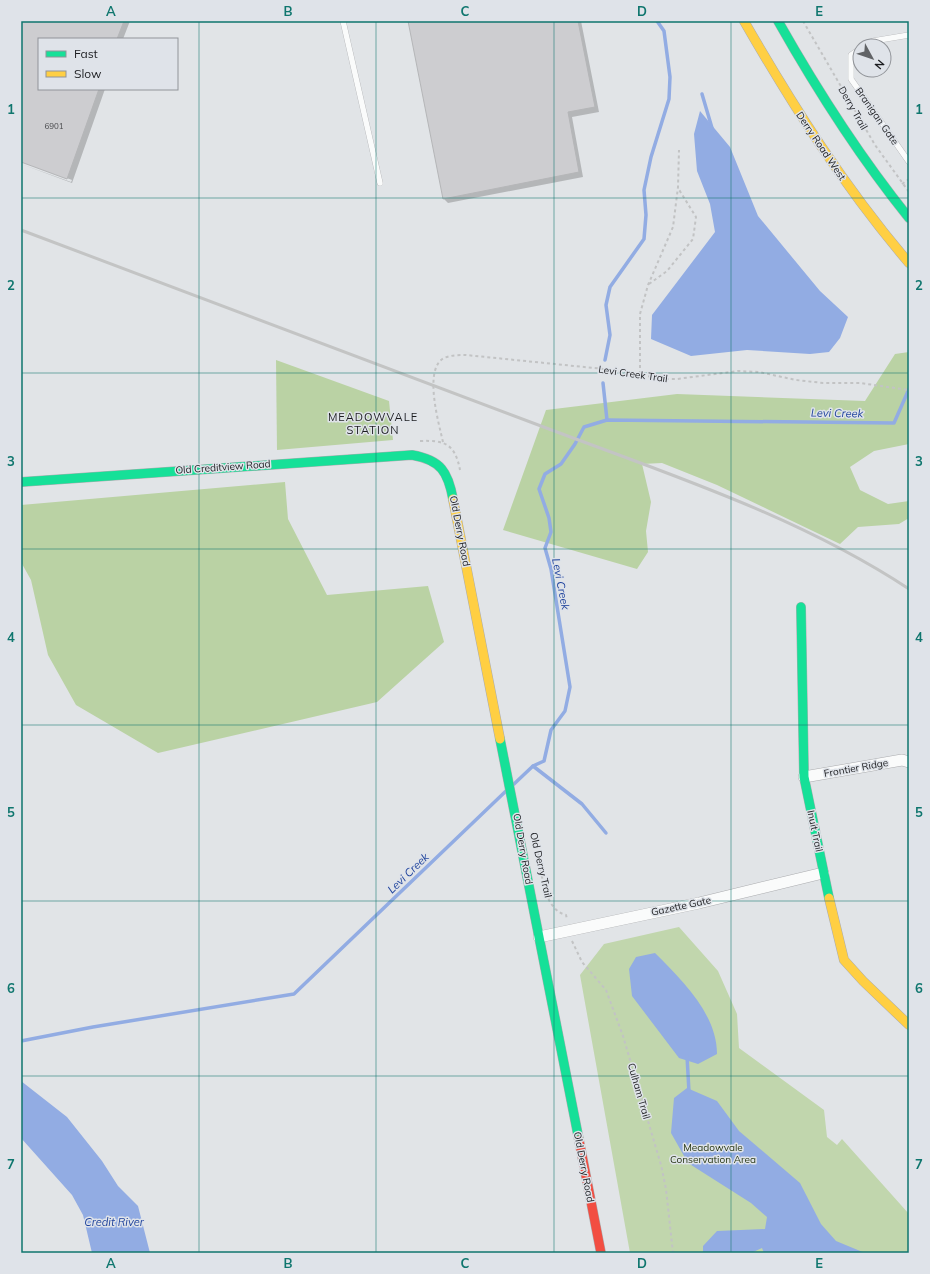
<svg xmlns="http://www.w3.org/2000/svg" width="930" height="1274" font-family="Mulish,sans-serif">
<rect width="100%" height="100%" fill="#e1e4e7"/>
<path fill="#c1d6ad" d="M679 927 718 971 737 1014 739 1048 824 1110 827 1137 837 1145 842 1139 909 1214V1253H630L580 975 604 944Z"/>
<g fill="#bad2a4">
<path d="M909 352V444L874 451 850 467 860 490 888 504 909 501V518L899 524 858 527 840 544 717 485 662 463 642 464 651 502 646 531 648 552 637 569 503 530 546 410 677 394 865 401 895 354Z"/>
<path d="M276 360 389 401 393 440 277 450Z"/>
<path d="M285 482 288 519 327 595 428 586 444 642 377 702 158 753 76 705 48 655 31 580 21 562V505Z"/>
</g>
<g fill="#92ace3">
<path d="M700 111 730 147 758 216 820 291 848 317 840 338 829 352 810 354 747 350 691 356 651 339 652 315 715 232 710 204 697 171 694 134Z"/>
<path d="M655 953C682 980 717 1014 717 1054L698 1064 679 1058 632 996 629 969 636 957Z"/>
<path d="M21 1081 67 1117 102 1161 118 1186 138 1206 150 1253H92L83 1215 72 1195 21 1138Z"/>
<path d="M687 1088 717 1101 739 1131 800 1183 821 1224 836 1241 865 1253H764L762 1248 751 1253H703V1246L717 1231 765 1229 767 1217 751 1203 688 1163 671 1133 674 1098Z"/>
</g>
<g fill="#0003">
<path d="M21 21H130L123 39H39V89H105L72 183 21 164 71 182 72 180 21 161Z"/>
<path d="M409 21H581L599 112 572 117 583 177 448 203 444 199Z"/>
</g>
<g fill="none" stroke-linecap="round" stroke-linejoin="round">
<g stroke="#92ace3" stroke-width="3.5">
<path d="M702 94 712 128"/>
<path d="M605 360 610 335 606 305 610 287 644 239 646 215 644 190 651 157 669 99 670 77 664 31 657 21"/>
<path d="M603 383 607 420"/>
<path d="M533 766 582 804 606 833"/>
<path d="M514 784 533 766 544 761 551 730 565 711 570 687 551 569 545 548 551 532 549 518 539 489 545 474 561 464 575 444 584 427 607 420 894 423 909 389"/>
<path d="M21 1041 93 1027 294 994 506 791"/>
<path d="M687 1056 689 1092"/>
</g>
</g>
<g fill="#cdcdd0" stroke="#b5b6b8">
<path d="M21 21H124L117 39H39V89H99L67 179 21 162Z"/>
<path d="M408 21H578L595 107 568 112 579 172 443 199Z"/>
</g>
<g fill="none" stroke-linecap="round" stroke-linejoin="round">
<defs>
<g id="lane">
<path d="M343 21 380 183"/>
<path d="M865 46 873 41 909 35"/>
<path d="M860 49 851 55V79L909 162"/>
</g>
<g id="street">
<path d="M804 777 902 760 909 762"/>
<path d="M539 937 699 903 823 873"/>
</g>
<g id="fast">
<path d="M778 21C817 90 859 156 909 218"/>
<path d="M21 482 412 455C441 460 448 472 453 499"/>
<path d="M801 607 804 777 829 898"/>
<path d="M500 739 579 1140"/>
</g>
<g id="slow">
<path d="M744 21C793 106 845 188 909 263"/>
<path d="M453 499 500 739"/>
<path d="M829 898 844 960 863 981 909 1025"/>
</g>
<path id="jam" d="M579 1140 601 1253"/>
</defs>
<use href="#lane" stroke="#abacaf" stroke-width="6"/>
<use href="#street" stroke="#abacaf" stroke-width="12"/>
<use href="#fast" stroke="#abacaf" stroke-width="10"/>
<use href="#slow" stroke="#abacaf" stroke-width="10"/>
<use href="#jam" stroke="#abacaf" stroke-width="10"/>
<g stroke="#c2c3c4" stroke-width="2" stroke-dasharray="3 3" stroke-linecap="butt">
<path d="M803 21 875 145 909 192"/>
<path d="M902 184 909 179"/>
<path d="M649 284 667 271 693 239 696 217 678 188"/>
<path d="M640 374V314L648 285 673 227 678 187 679 150"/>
<path d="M420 441C445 440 455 444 460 470"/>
<path d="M443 442C439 424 423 369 444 358 451 355 459 355 466 355L604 369 665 379H677L738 371 759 372 796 380 823 383H860L909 390"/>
<path d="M538 852C542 873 543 909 566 915L567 919"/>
<path d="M572 941 582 962 606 990 623 1036 661 1165 666 1189 673 1253"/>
</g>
<use href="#lane" stroke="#fafbfb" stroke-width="5.5"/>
<use href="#street" stroke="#fafbfb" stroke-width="11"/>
<use href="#fast" stroke="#16e098" stroke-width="9"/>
<use href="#slow" stroke="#ffcf43" stroke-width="9"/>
<use href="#jam" stroke="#f24e42" stroke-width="9"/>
<path stroke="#c3c4c4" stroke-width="3" d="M21 230C197 296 373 362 549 429 671 475 800 517 909 589"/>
</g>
<path fill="none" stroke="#0f766e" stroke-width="1" stroke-opacity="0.55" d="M199 21V1253M376 21V1253M554 21V1253M731 21V1253M21 198H909M21 373H909M21 549H909M21 725H909M21 901H909M21 1076H909"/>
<g text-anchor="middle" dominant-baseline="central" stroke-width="3" stroke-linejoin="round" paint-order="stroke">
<g font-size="8" fill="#48494c">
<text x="54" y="126">6901</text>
</g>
<g font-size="10" fill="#1c1d20" stroke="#dfe3e9">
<text transform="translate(853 108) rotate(60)">Derry Trail</text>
<text transform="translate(877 116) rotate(55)">Branigan Gate</text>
<text transform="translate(821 146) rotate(56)">Derry Road West</text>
<text transform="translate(633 374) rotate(8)">Levi Creek Trail</text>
<text transform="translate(223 467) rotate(-4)">Old Creditview Road</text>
<text transform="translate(460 531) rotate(79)">Old Derry Road</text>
<text transform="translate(856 768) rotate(-10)">Frontier Ridge</text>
<text transform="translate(815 831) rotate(78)">Inuit Trail</text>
<text transform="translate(523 849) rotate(80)">Old Derry Road</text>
<text transform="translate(541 865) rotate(77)">Old Derry Trail</text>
<text transform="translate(681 906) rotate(-12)">Gazette Gate</text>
<text transform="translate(639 1091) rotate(74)">Culham Trail</text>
<text transform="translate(584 1167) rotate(79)">Old Derry Road</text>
</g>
<g font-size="10" fill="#273714" stroke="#dfe3e9">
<text x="713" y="1147">Meadowvale<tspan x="713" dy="12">Conservation Area</tspan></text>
</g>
<g font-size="11" font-style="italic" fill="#20449d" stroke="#dfe3e9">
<text transform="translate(837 413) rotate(1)">Levi Creek</text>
<text transform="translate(561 584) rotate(79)">Levi Creek</text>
<text transform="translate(408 873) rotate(-44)">Levi Creek</text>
<text x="114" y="1222">Credit River</text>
</g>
<g font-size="11" letter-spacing="1" fill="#1c1d20" stroke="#dfe3e9">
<text x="373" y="417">MEADOWVALE<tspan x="373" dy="13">STATION</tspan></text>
</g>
</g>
<rect width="930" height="1274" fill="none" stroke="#dfe3e9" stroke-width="44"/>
<rect x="38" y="38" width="140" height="52" fill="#dfe3e9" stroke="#919499"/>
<rect x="46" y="51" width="20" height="6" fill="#16e098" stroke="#919499"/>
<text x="74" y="58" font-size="12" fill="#1c1d20">Fast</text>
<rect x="46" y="71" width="20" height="6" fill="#ffcf43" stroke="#919499"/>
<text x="74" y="78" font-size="12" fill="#1c1d20">Slow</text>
<g transform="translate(872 58) rotate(130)"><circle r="19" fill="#dfe3e9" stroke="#919499"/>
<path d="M0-3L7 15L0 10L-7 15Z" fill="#616366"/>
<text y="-6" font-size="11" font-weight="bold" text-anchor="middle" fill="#1c1d20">N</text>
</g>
<rect x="22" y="22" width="886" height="1230" fill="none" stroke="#0f766e" stroke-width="1.5"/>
<g font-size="13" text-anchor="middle" font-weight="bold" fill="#0f766e">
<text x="111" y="16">A</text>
<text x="288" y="16">B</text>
<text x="465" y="16">C</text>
<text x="642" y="16">D</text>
<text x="819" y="16">E</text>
<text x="11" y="114">1</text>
<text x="919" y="114">1</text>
<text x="11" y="290">2</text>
<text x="919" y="290">2</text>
<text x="11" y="466">3</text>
<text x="919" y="466">3</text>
<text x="11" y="642">4</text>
<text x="919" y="642">4</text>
<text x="11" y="817">5</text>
<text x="919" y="817">5</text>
<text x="11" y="993">6</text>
<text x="919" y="993">6</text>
<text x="11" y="1169">7</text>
<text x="919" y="1169">7</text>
<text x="111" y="1268">A</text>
<text x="288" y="1268">B</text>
<text x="465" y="1268">C</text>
<text x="642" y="1268">D</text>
<text x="819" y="1268">E</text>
</g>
</svg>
